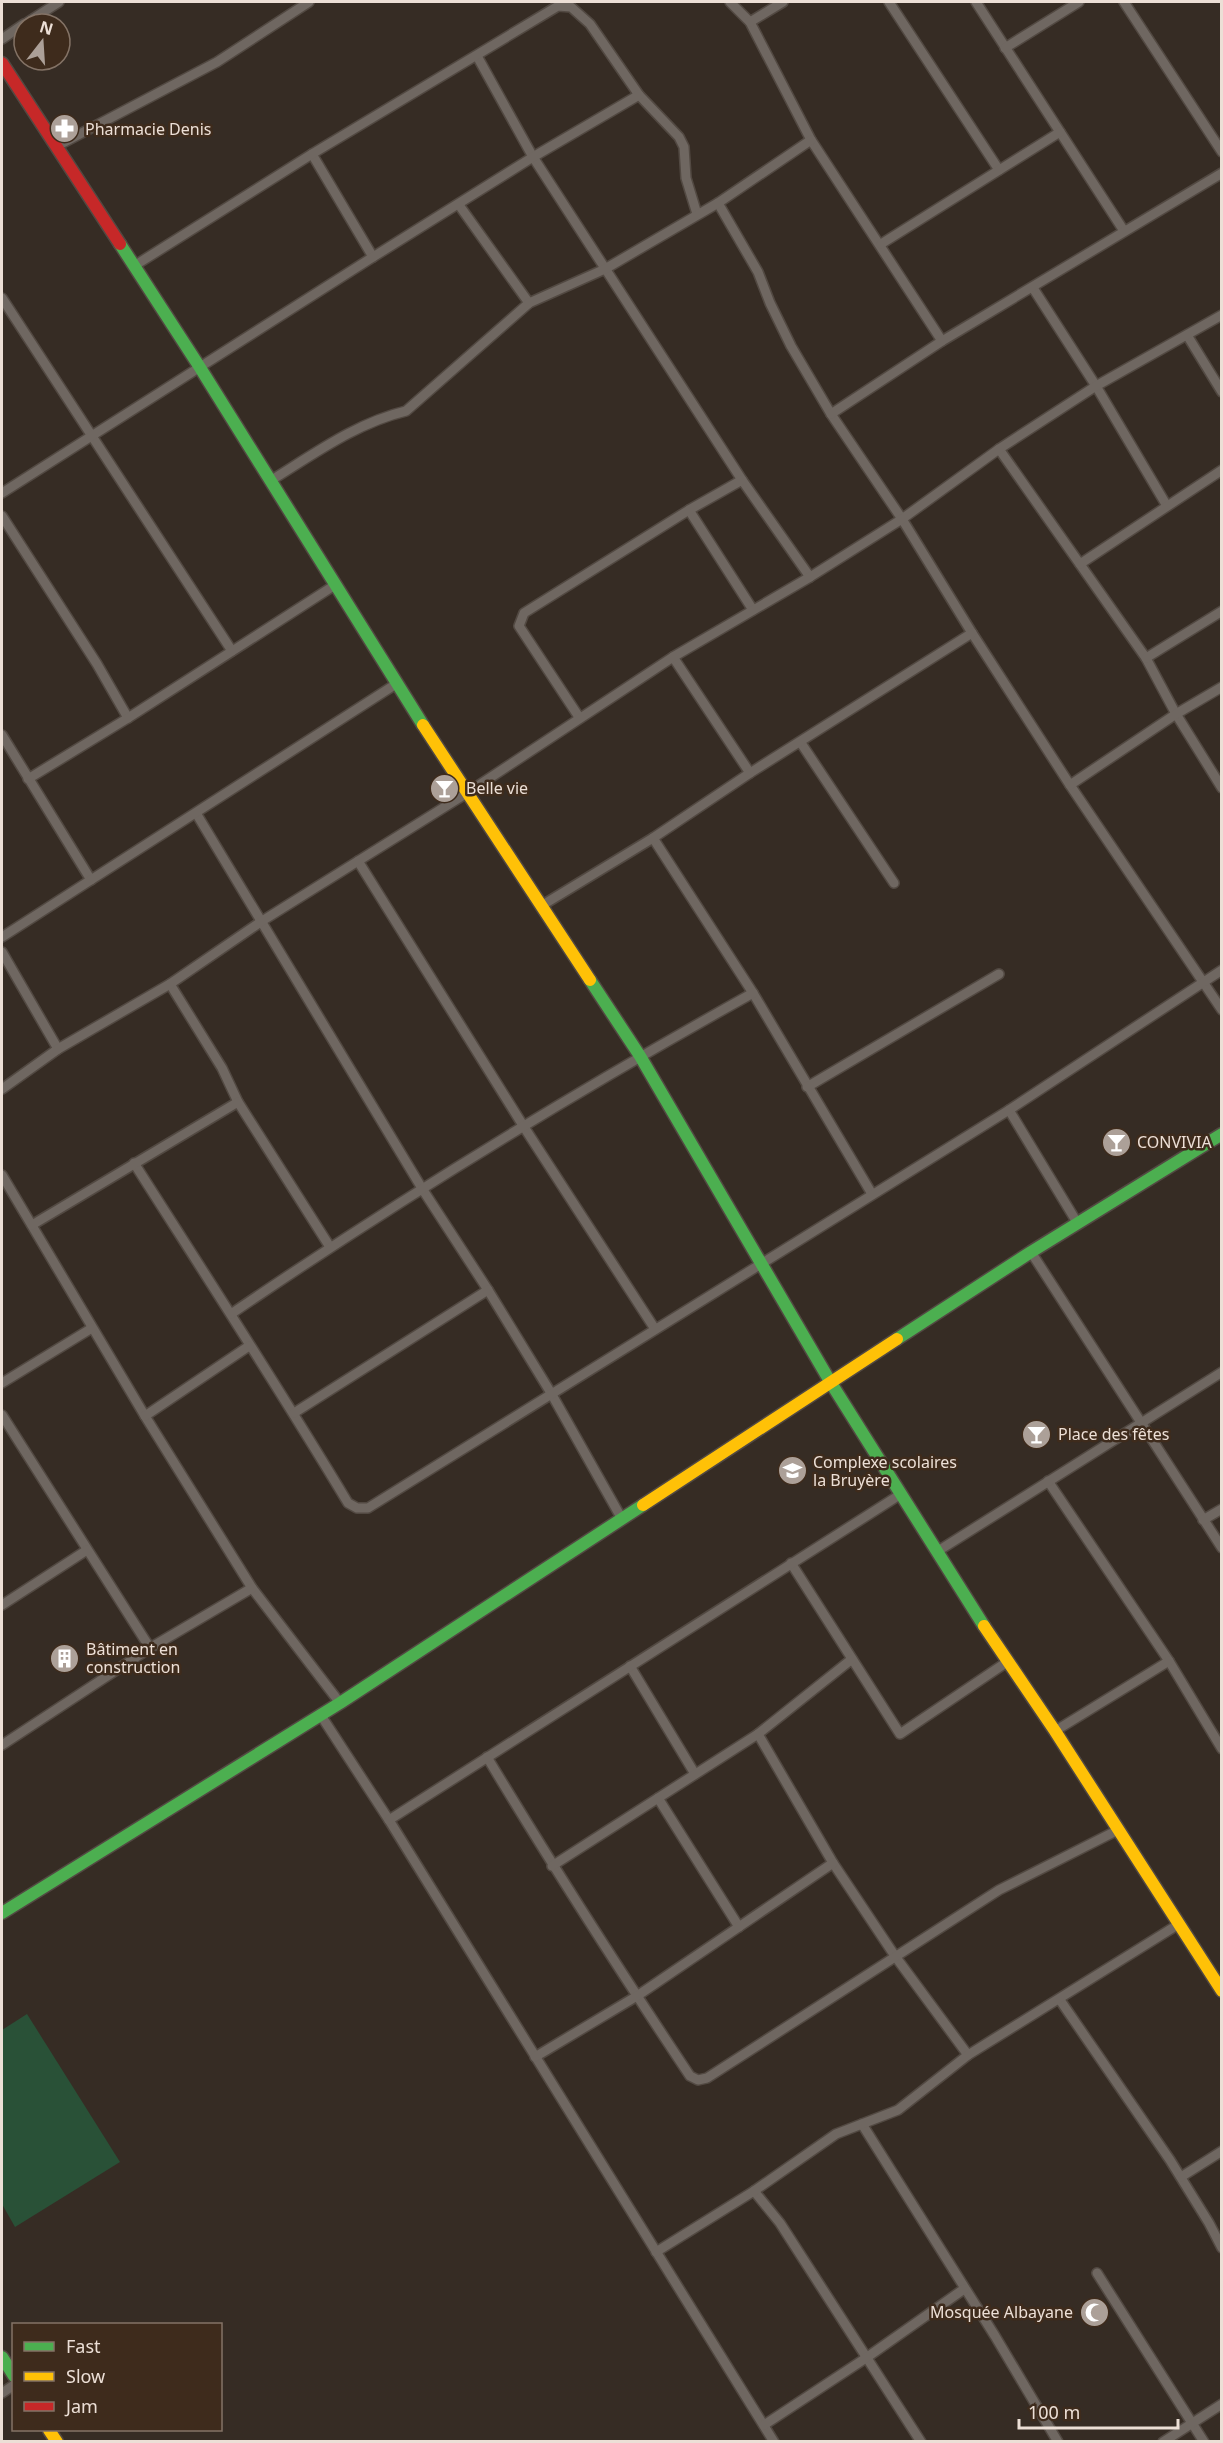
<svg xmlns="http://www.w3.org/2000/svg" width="1223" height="2443" font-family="'Noto Sans',sans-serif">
<rect width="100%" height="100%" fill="#362c24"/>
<path fill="#295137" d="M27 2014 120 2162 15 2227 2 2204V2030Z"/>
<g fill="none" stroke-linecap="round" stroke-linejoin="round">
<defs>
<g id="street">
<path d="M730 2 750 22 811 140 942 341"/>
<path d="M889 2 999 170"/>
<path d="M976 2 1124 231"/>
<path d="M1124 2 1222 152"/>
<path d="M750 22 783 2"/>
<path d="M25 24 59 2"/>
<path d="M2 39 24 24"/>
<path d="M1005 48 1079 2"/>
<path d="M477 56 533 157 742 480 810 577"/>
<path d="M57 146 217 62 309 2"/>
<path d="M312 154 373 257"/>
<path d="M718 203 758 272 770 303 791 346 831 414 902 519 972 633 1070 785 1222 1010"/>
<path d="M459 205 529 303"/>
<path d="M881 244 1060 132"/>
<path d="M134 266 312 154 558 6 571 7 590 24 639 95 679 137 684 147 686 178 697 214"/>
<path d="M1033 288 1096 386 1167 506"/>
<path d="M2 298 232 651"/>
<path d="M1187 335 1222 392"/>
<path d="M831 414 942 341 1222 173"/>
<path d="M999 449 1146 658 1176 714 1222 788"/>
<path d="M270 481C314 454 356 423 406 411L529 303 605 269 718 203 811 140"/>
<path d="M2 493 373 257 533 157 639 95"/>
<path d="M689 510 753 610"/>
<path d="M2 516 97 664 128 718"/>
<path d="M1080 564 1222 470"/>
<path d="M673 657 750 773"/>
<path d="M1146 658 1222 611"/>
<path d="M579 717 519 626 524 613 689 510 742 480"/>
<path d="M2 735 91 880"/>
<path d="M801 743 894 883"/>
<path d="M28 779 128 718 335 585"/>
<path d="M1070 785 1176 714 1222 687"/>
<path d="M196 813 423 1190 488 1290 551 1393 622 1519"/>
<path d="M653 838 753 993 872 1194"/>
<path d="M358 861 524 1127 655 1329"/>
<path d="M541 906 653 838 750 773 972 633"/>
<path d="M2 937 396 684"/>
<path d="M2 952 58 1049"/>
<path d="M170 984 222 1068 238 1102 330 1247"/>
<path d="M807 1087 999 974"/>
<path d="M2 1089 58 1049 170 984 262 921 467 793 673 657 810 577 902 519 999 449 1096 386 1222 315"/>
<path d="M1009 1110 1078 1224"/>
<path d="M134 1163C206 1276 279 1388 348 1503L357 1508H368L1009 1110 1222 970"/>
<path d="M2 1175 145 1416 252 1588 340 1703"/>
<path d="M32 1225 238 1102"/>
<path d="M1031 1252 1222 1548"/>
<path d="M231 1314C400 1199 575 1092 753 993"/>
<path d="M2 1383 92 1328"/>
<path d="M294 1413 488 1290"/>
<path d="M2 1415 150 1648"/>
<path d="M145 1416 249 1346"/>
<path d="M1048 1481 1169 1661 1222 1749"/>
<path d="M1203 1520 1222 1509"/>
<path d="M938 1551 1222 1372"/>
<path d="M791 1563 900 1734 1007 1662"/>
<path d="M2 1605 87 1550"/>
<path d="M630 1666 695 1774"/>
<path d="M320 1714 389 1820 774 2442"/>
<path d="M1055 1731 1169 1661"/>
<path d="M758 1734 833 1863 895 1956 968 2055"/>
<path d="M2 1745 150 1648 252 1588"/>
<path d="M487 1757C552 1865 620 1971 690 2076L698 2080 707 2078 999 1890 1118 1830"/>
<path d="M658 1798 739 1927"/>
<path d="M389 1820 901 1494"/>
<path d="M552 1866 758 1734 852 1659"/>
<path d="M1060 2000 1170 2160 1209 2223 1222 2248"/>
<path d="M535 2057 637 1996 833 1863"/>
<path d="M862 2124 995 2336 1058 2442"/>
<path d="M1181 2177 1222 2151"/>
<path d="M754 2191 780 2223 921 2442"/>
<path d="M656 2252 754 2191 836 2134 898 2110 968 2055 1179 1924"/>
<path d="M1097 2273 1204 2442"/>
<path d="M2 2393 14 2385"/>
<path d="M764 2425 866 2358 964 2289"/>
<path d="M1163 2442 1222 2404"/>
</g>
<g id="fast">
<path d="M120 244 199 366 423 725"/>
<path d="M590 980 640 1056 831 1383 984 1626"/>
<path d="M897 1339 1031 1252 1222 1134"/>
<path d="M2 1913 340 1703 643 1505"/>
<path d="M2 2357 14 2376"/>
</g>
<g id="slow">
<path d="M423 725 590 980"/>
<path d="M643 1505 897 1339"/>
<path d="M984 1626 1055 1731 1222 1991"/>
<path d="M49 2430 57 2442"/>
</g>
<path id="jam" d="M2 63 120 244"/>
</defs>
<use href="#street" stroke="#524942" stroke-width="12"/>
<use href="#fast" stroke="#524942" stroke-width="15"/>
<use href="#slow" stroke="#524942" stroke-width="15"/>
<use href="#jam" stroke="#524942" stroke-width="15"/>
<use href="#street" stroke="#6f6761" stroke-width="9"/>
<use href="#fast" stroke="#4caf50" stroke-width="12"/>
<use href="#slow" stroke="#ffc107" stroke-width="12"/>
<use href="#jam" stroke="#c62828" stroke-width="12"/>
</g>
<defs>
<symbol id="pharmacy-disc" viewBox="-11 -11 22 22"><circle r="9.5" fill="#aca098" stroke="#3e2b1c"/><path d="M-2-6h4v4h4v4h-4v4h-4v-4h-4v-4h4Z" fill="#fff"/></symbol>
<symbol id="bar-disc" viewBox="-11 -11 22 22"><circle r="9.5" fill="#aca098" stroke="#3e2b1c"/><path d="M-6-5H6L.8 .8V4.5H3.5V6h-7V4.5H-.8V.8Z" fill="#fff"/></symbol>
<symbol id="school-disc" viewBox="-11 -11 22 22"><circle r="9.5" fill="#aca098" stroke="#3e2b1c"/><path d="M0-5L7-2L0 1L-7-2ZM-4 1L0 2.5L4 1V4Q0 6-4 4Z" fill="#fff"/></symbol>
<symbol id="building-disc" viewBox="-11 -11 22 22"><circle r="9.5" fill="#aca098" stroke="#3e2b1c"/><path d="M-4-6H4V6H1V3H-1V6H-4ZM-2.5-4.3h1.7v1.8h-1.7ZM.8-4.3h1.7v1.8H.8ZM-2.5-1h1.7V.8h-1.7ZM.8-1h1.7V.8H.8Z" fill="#fff"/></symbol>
<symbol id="mosque-disc" viewBox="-11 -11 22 22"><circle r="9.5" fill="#aca098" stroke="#3e2b1c"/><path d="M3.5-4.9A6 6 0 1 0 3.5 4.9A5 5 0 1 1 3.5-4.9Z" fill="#fff"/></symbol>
</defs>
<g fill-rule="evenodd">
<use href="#pharmacy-disc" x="48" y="112" width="33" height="33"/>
<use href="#bar-disc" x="428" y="772" width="33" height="33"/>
<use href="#bar-disc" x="1100" y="1126" width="33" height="33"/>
<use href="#bar-disc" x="1020" y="1418" width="33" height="33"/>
<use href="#school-disc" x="776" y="1454" width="33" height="33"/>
<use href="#building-disc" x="48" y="1642" width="33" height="33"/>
<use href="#mosque-disc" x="1078" y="2296" width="33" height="33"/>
</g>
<g text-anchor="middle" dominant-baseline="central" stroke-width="5" stroke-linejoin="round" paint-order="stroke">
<g font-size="16" fill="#ecdfd6" stroke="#3e2b1c" text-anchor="start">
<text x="85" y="129">Pharmacie Denis</text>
<text x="466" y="788">Belle vie</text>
<text x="1137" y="1142">CONVIVIA</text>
<text x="1058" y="1434">Place des fêtes</text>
<text x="813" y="1462">Complexe scolaires<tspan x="813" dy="18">la Bruyère</tspan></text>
<text x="86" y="1649">Bâtiment en<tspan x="86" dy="18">construction</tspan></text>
<text x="1073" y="2312" text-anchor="end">Mosquée Albayane</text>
</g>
</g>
<rect width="1223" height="2443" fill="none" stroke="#ecdfd6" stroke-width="6"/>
<rect x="12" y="2323" width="210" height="108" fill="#3e2b1c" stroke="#847366" stroke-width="1.5"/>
<rect x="24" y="2342" width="30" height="9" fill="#4caf50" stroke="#847366" stroke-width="1.5"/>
<text x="66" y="2353" font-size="18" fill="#ecdfd6">Fast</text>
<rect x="24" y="2372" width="30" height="9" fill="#ffc107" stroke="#847366" stroke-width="1.5"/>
<text x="66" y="2383" font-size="18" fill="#ecdfd6">Slow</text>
<rect x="24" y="2402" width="30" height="9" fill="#c62828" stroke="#847366" stroke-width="1.5"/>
<text x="66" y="2413" font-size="18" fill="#ecdfd6">Jam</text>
<g transform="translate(42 42) rotate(17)"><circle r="28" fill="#3e2b1c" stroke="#847366" stroke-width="1.5"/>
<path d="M0-4.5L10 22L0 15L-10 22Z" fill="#aca098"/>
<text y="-9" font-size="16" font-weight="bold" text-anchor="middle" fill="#ecdfd6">N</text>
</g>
<path d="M1019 2419v9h159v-9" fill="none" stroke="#ecdfd6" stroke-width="3"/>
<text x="1028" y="2419" font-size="18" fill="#ecdfd6" stroke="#3e2b1c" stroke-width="4.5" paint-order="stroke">100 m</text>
</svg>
